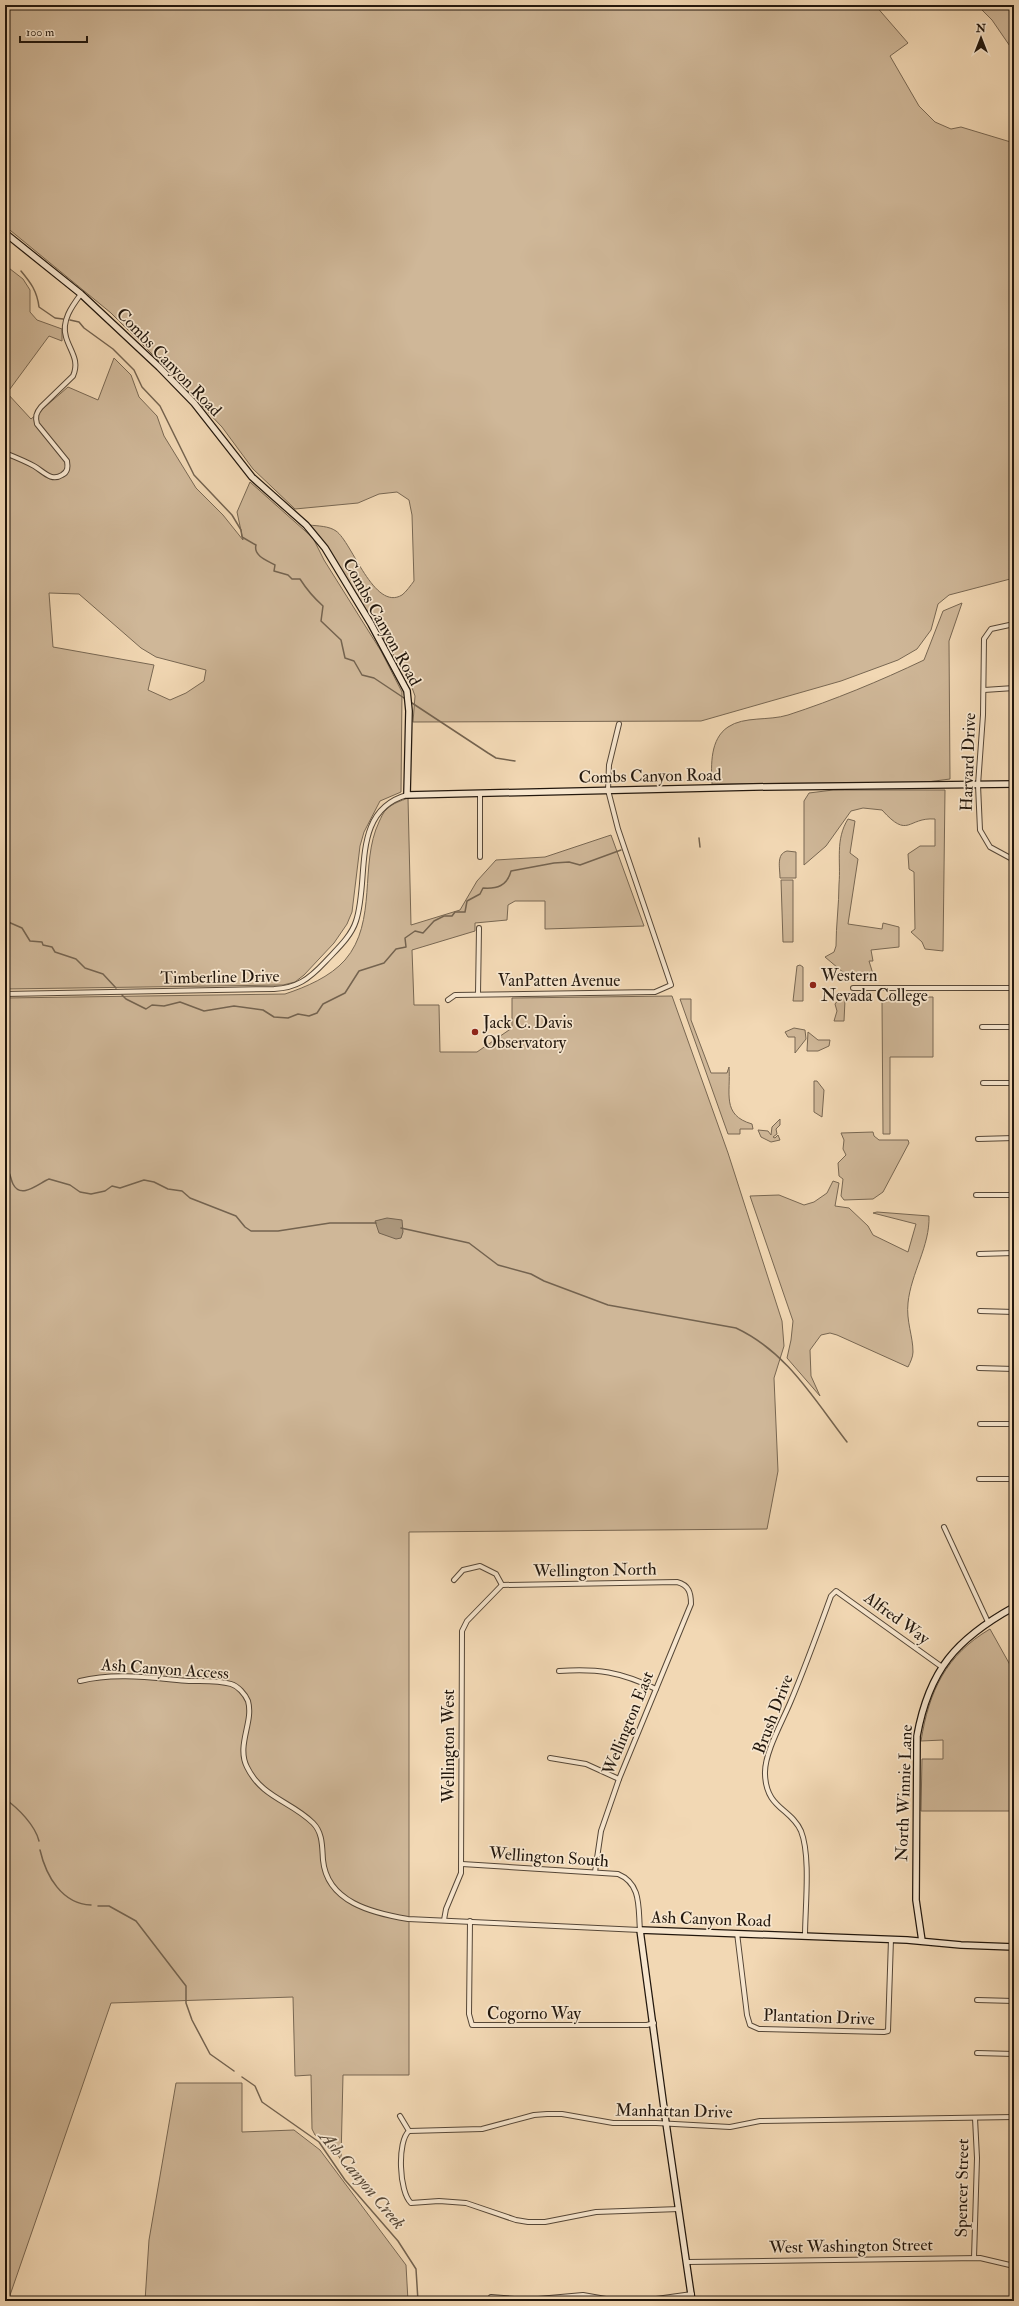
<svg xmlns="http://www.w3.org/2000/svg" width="1019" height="2306" font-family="'IM FELL Double Pica',serif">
<rect width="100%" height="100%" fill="#f2d8b4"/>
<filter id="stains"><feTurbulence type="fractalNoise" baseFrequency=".005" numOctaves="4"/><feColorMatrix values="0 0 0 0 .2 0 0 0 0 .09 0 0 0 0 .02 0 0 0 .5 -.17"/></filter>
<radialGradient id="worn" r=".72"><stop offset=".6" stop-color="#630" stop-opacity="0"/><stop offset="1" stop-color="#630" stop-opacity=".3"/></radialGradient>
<g fill="#cfb798" stroke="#786752" fill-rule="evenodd">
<path d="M5 5H875L908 43 890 56 919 106 935 122 951 129 961 127 1014 143V578L949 595 938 604 931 630 917 649 898 660 841 681 701 721 413 722 415 696 410 682 369 614 309 525C318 526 329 526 336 531 352 542 374 612 402 595 406 592 411 585 414 581L412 515 409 500 397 492 379 494 358 503 295 509 253 469 222 427 165 367 111 313 5 226Z"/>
<path d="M977 5H1014V52L992 20Z"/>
<path d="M5 265 23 279 30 290V312L37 320 62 329V341L49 336 7 393 31 419 68 387 98 400 114 358 131 375 139 397 157 416 164 436 196 488 223 515 243 540 237 512 250 482 313 538 324 560 381 651 402 692 401 792 380 801 364 832 360 846 352 912 347 924 334 943 304 975 295 982 283 985 5 989ZM49 593 79 594 141 648 156 657 206 670 204 681 186 693 170 700 148 690 154 665 53 647Z"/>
<path d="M962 603 949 641 950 779 927 782 712 784C711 765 710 739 728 727 744 716 769 721 788 715 834 700 880 681 924 660L943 611Z"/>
<path d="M833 790H945L943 951 925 949 922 942 911 932 915 929 914 872 909 869 908 854 920 846H935V819C907 817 909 840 882 810L863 808 851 811 826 846 804 865V801L809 793Z"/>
<path d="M408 798 411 925 460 910 477 881 496 860 545 857 611 835 644 926 545 929V901H515L508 905 507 920 475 923V931L412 950 414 1005H439L440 1052H477L512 1028V998L672 996 728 1153 782 1321 784 1346 774 1378 778 1471 767 1529 409 1532V2075H343L341 2160 333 2147 315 2135 312 2129 311 2075 295 2076 293 1997 111 2003 8 2301H5V998L285 994C306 987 330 977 345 960 378 922 359 864 379 822 381 818 383 812 387 809 393 803 401 801 408 798Z"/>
<path d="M848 819 855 821 850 853 858 859 848 924 882 929 883 923 899 927V947L871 950 873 961H869L873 974 867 978 851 979 825 957 834 952 836 946C836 925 839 905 839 884 841 861 835 840 848 819Z"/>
<path d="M787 851 796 852V878H780C780 868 776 854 787 851Z"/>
<path d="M781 880H793V942H783Z"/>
<path d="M800 965 803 967V1001H793L797 966Z"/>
<path d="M894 997H933V1057H890V1134H883L882 1001Z"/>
<path d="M680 999H691V1020L711 1073H727L729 1067C731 1093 721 1115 752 1124L753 1129H740V1134H728Z"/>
<path d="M839 999 845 1000 844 1021H834L837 1011 835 1004Z"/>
<path d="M794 1028 805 1030 806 1039 795 1053V1037H788L785 1032Z"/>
<path d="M808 1032 818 1040H830L829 1046 818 1051H807Z"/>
<path d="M814 1081H817L824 1090 822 1117 814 1112Z"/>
<path d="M780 1119V1125L776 1129 777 1134 773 1137 775 1138 778 1135 780 1140 771 1142 761 1137 758 1130 768 1131 771 1135 772 1127Z"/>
<path d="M873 1132 874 1136 879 1140H908L909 1143 883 1192 873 1199 844 1200 841 1196 843 1179 839 1176 838 1163 846 1155 843 1149 844 1140 841 1133Z"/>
<path d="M833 1181 839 1183 835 1206 849 1208 868 1226 873 1235 908 1252 916 1224 873 1213 877 1212 929 1216C930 1246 911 1273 908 1303 906 1321 913 1336 913 1352 913 1357 910 1363 908 1367L837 1335 830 1333 821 1335 810 1350 811 1376 820 1396 787 1358 791 1340 793 1321 750 1196 779 1195 804 1205 814 1202 827 1193Z"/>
<path d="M990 1629 1014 1672V1811H921L922 1759H943V1740L921 1741C929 1691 946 1655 990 1629Z"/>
<path d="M176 2083H242V2132L294 2130 320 2150 406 2265 408 2301H145L149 2240Z"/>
</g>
<path fill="#ab967b" stroke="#74634f" d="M387 1218 402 1220 403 1232 401 1238 396 1239 379 1233 375 1221Z"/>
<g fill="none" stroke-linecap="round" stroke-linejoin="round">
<g stroke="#74634f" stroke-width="1.5">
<path d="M21 271C31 283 37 291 39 307L55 318 63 319"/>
<path d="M70 320 79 322 84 328 113 349 134 370 142 387 160 406 194 475 232 515 241 530 242 537 256 545C253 556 268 561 275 565L274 571 288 575 292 579H300C307 590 314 598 323 606L321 621 341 640 345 658 354 661 362 675 374 678 404 698"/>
<path d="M412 703 488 753 496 758 515 761"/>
<path d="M699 838 700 847"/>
<path d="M5 918 6 921 22 928 30 941 42 942 43 945 52 947 55 952 76 959 85 968 103 974 116 988"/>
<path d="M122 995 126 999 146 1009 152 1005 164 1006 180 1002 204 1011 234 1006 263 1010 274 1017 288 1018 298 1014 309 1016 317 1013 323 1004 345 993 359 971 384 963 396 949 406 947 405 938 415 931 423 933 434 921 444 916H452L455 912H465L467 901 480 894 483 888C497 889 507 886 511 871L554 863 569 862 580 865 621 850"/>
<path d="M5 1167C11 1172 10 1178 13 1184 21 1200 39 1183 49 1179L70 1185 80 1192 91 1194 105 1191 112 1186 120 1188 144 1180 154 1182 168 1189 182 1191 190 1198 236 1216 245 1227 251 1231H278L330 1223H376"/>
<path d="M401 1228 469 1243 498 1265 531 1274 544 1281 608 1305 736 1328C787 1352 813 1398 847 1442"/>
<path d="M5 1799C18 1808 35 1825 39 1841"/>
<path d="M40 1850C46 1876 62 1904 91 1905"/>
<path d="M98 1906H109L136 1921 186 1986V2003L192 2020 210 2054 234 2071"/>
<path d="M242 2077 255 2086 262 2102 319 2142 345 2180 398 2241 416 2269 418 2301"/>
</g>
<defs>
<g id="street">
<path d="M5 453C15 457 25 461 34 466 43 471 51 482 62 475 68 472 68 467 67 461L37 424C35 417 36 413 41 407L73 376C80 360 70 351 66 337 61 321 72 306 81 294"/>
<path d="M1014 624 991 629 984 639 983 715 978 785 980 830 990 847 1014 860"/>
<path d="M984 690 1014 688"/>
<path d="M480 794V857"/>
<path d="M853 988H1014"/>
<path d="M5 994 274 989C297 988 309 979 325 962 336 950 351 937 356 921 370 879 350 811 407 795"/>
<path d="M478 994 479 928"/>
<path d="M448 1000 455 995 655 992 671 985 618 829 608 790 609 765 619 724"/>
<path d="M982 1027H1014"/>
<path d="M983 1083H1014"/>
<path d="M978 1139 1014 1138"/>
<path d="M976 1195H1014"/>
<path d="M979 1254 1014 1253"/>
<path d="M980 1311 1014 1312"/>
<path d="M979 1368 1014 1369"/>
<path d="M980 1424H1014"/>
<path d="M979 1479H1014"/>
<path d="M944 1527 988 1622"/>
<path d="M454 1580 463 1570 480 1566 496 1574 502 1585"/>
<path d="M502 1585 677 1582C689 1585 691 1593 691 1604L619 1779 601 1831 595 1872"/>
<path d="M559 1671C597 1668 621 1672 656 1689"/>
<path d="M80 1681C115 1672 153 1678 189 1681 202 1681 218 1680 231 1684 238 1686 245 1694 248 1701 254 1722 236 1745 247 1767 262 1798 291 1801 313 1823 323 1833 322 1847 323 1860 327 1902 372 1913 408 1919L640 1930C638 1908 642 1884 618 1874L462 1864"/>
<path d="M550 1758 586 1764 619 1779"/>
<path d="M444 1920 446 1909 461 1873 462 1631 467 1621 502 1585"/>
<path d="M470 1921 469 2014 472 2025H647L654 2023"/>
<path d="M737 1933 747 2015 750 2025 759 2029 884 2032 888 2031 891 1939"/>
<path d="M805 1936C805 1908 811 1856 801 1831 791 1808 766 1809 765 1774 764 1754 782 1722 790 1703 805 1668 818 1632 831 1596L836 1591 942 1667"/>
<path d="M977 2000 1014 2001"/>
<path d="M977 2053 1014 2054"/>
<path d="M400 2116 409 2131"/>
<path d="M409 2131 482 2129 534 2115 547 2114H562L613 2123H656L730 2127 760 2121 1014 2117"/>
<path d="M409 2131C397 2141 399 2192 411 2203L439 2201 466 2203 516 2220 528 2222H545L596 2212 679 2209"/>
<path d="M974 2258 977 2158 975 2118"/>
<path d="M687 2262 980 2258 1014 2266"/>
<path d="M491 2297 527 2300 583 2295 617 2301"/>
<path d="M642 2301 692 2294"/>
</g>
<g id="secondary">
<path d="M5 233 81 294 159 367 194 403 252 477 306 525 325 548 371 624 407 691 409 711 407 795 753 787 1014 784"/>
<path d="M922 1941 916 1900 917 1736C929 1670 956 1639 1014 1607"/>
<path d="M692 2301 666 2123 640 1930 907 1940 961 1945 1014 1947"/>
</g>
</defs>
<use href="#street" stroke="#564737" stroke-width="6"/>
<use href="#secondary" stroke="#22170d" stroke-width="8"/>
<use href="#street" stroke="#f7e6ce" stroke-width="4"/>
<use href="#secondary" stroke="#f7e6ce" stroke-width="5.5"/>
</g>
<g fill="#8f2418" stroke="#f7e6ce" stroke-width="1.5">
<circle cx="813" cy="985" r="4"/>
<circle cx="475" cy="1032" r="4"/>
</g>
<g text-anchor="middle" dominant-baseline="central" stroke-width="3.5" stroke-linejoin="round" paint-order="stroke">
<g font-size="17" fill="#22170d" stroke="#f7e6ce">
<text transform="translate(169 362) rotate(46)">Combs Canyon Road</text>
<text transform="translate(382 622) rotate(61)">Combs Canyon Road</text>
<text transform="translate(968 762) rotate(-88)">Harvard Drive</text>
<text transform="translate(650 776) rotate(-1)">Combs Canyon Road</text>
<text transform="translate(220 977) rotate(-1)">Timberline Drive</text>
<text x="559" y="980">VanPatten Avenue</text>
<text transform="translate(595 1570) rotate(-1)">Wellington North</text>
<text transform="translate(897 1618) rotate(36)">Alfred Way</text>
<text transform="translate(165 1669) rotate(4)">Ash Canyon Access</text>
<text transform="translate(773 1714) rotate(-69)">Brush Drive</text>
<text transform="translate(628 1723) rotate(-68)">Wellington East</text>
<text transform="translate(448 1746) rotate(-90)">Wellington West</text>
<text transform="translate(904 1793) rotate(-88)">North Winnie Lane</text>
<text transform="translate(549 1857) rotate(4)">Wellington South</text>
<text transform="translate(711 1919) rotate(2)">Ash Canyon Road</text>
<text x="534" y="2013">Cogorno Way</text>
<text transform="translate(819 2017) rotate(2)">Plantation Drive</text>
<text transform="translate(674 2111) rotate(1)">Manhattan Drive</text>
<text transform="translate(962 2188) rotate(-89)">Spencer Street</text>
<text transform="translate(851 2246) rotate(-1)">West Washington Street</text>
</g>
<g font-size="17" fill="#22170d" stroke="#f7e6ce" text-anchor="start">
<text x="821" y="975">Western<tspan x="821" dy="20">Nevada College</tspan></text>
<text x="483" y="1022">Jack C. Davis<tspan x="483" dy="20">Observatory</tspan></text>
</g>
<g font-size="18" font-style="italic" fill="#594a39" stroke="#f7e6ce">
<text transform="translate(362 2180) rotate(50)">Ash Canyon Creek</text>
</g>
</g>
<rect width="1019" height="2306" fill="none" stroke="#f2d8b4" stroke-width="20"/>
<rect x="6" y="6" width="1007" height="2294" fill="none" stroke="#22170d" stroke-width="2"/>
<rect x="10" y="10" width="999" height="2286" fill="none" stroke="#22170d"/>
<g transform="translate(981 38)" stroke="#f7e6ce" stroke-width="3" paint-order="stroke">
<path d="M0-3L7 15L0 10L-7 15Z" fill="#22170d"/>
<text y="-6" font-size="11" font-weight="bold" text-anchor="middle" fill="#22170d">N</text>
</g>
<path d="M20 36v6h67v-6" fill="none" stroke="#22170d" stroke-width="2"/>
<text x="26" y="36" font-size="12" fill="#22170d" stroke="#f7e6ce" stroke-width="3" paint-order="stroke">100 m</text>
<rect width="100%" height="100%" filter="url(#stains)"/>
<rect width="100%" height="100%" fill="url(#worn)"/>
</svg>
